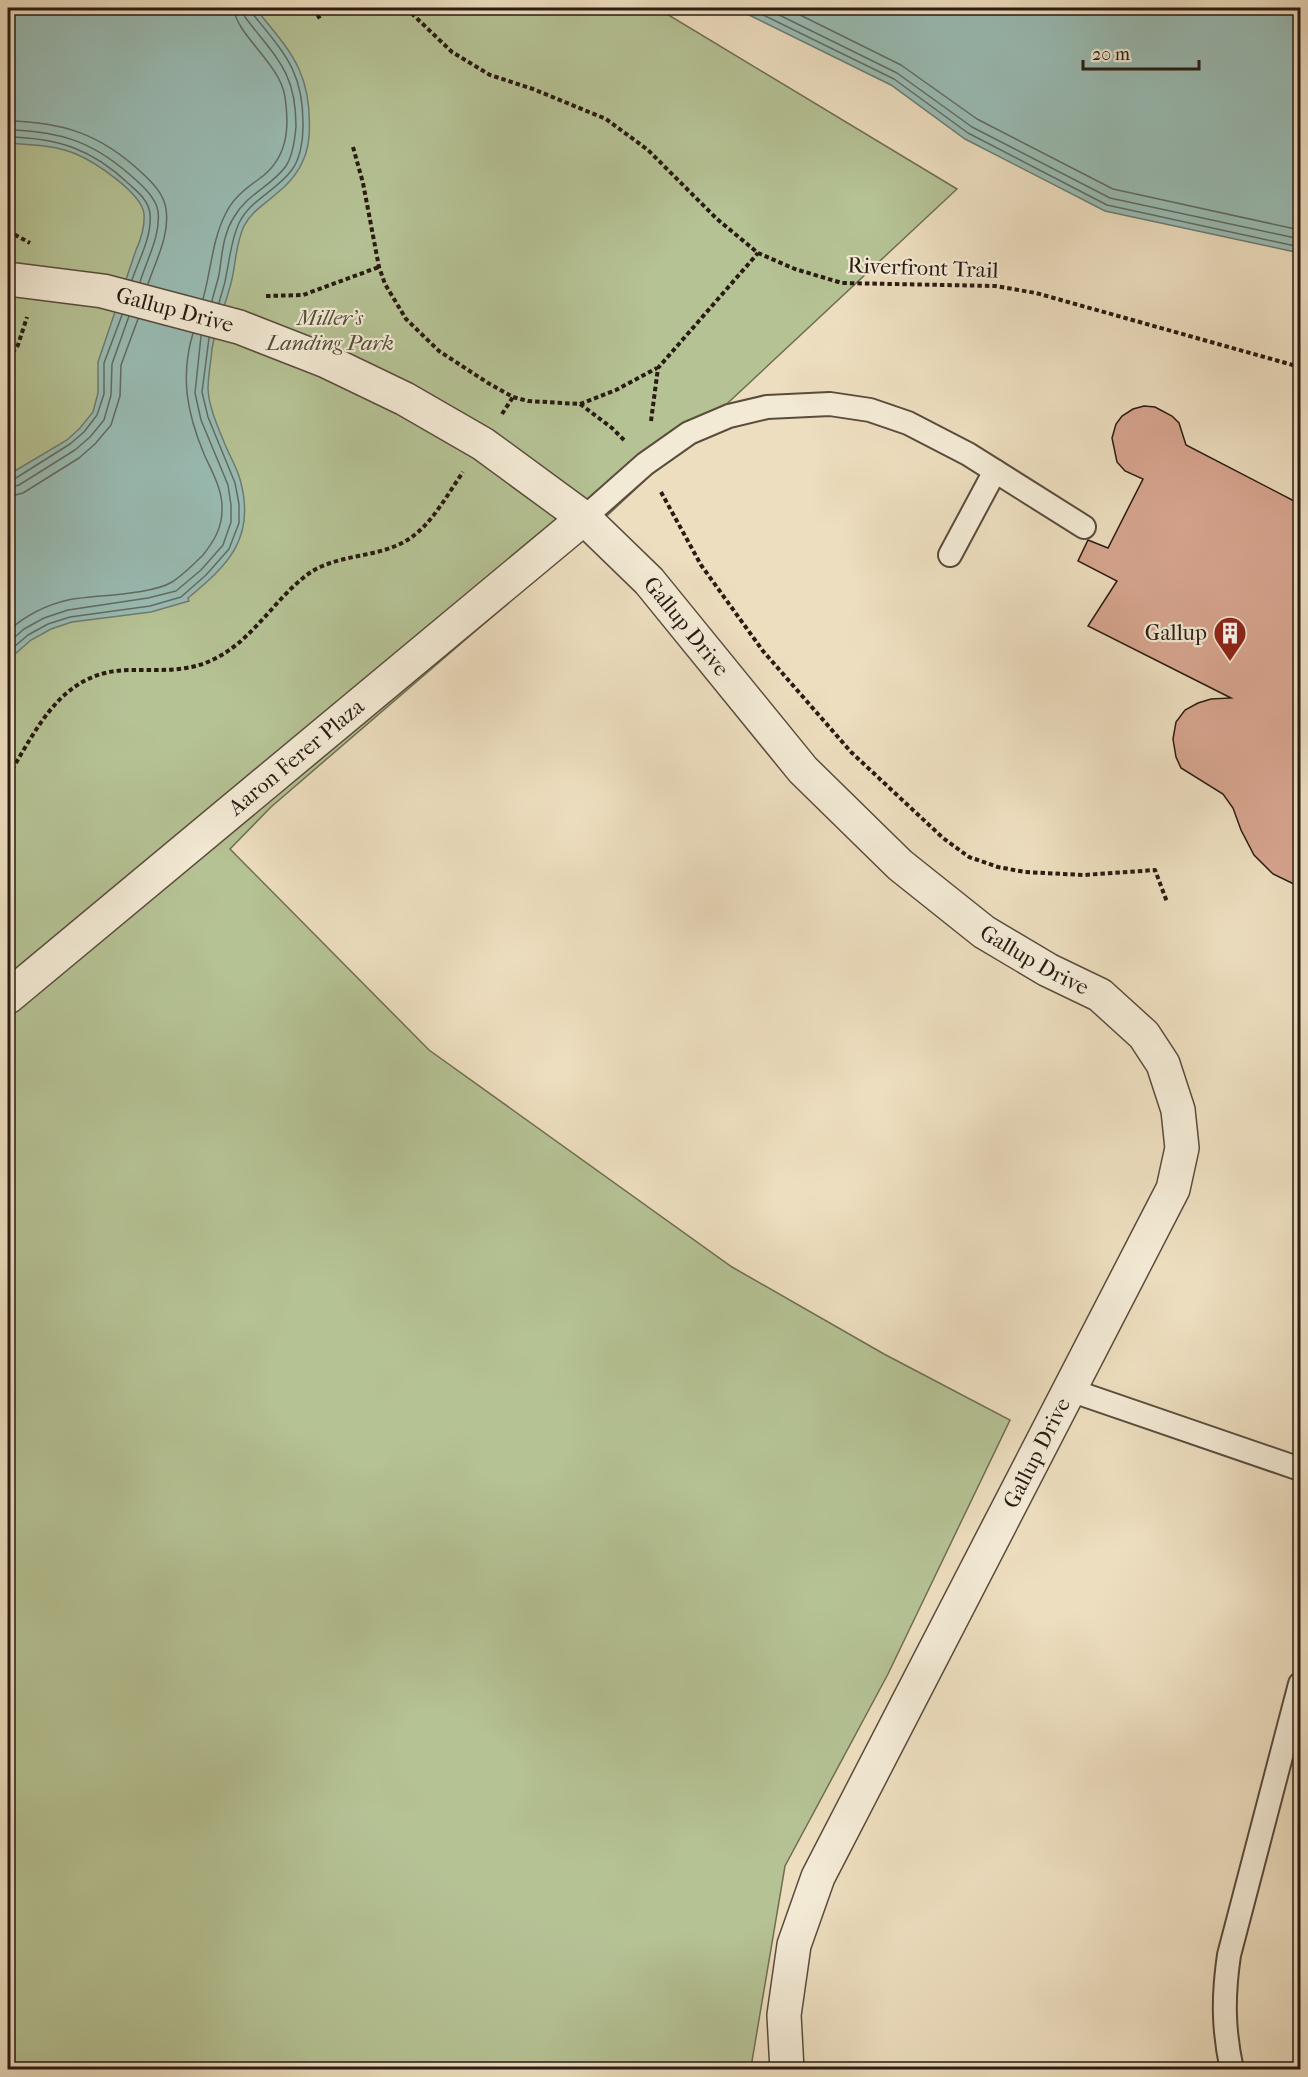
<svg xmlns="http://www.w3.org/2000/svg" width="1308" height="2077" font-family="'IM FELL French Canon',serif">
<rect width="100%" height="100%" fill="#eddebf"/>
<filter id="stains"><feTurbulence type="fractalNoise" baseFrequency=".00333" numOctaves="4"/><feColorMatrix values="0 0 0 0 .2 0 0 0 0 .09 0 0 0 0 .02 0 0 0 .5 -.17"/></filter>
<radialGradient id="worn" r=".72"><stop offset=".6" stop-color="#630" stop-opacity="0"/><stop offset="1" stop-color="#630" stop-opacity=".3"/></radialGradient>
<path fill="#b5c294" stroke="#6f6e53" stroke-width="1.5" d="M8 8H657L957 189 581 540 271 807 230 849 429 1050 732 1267 884 1354 1010 1420 888 1674 785 1866 752 2061 753 2069 8 2070Z"/>
<g fill="#99bcb4" stroke="#6c7c73" stroke-width="1.5">
<path d="M8 8H255C292 53 313 74 309 137 307 161 294 180 276 194 264 205 252 211 244 226 236 243 236 261 232 279 227 302 216 325 212 349 211 362 208 376 208 389 209 407 217 425 224 442 229 455 238 469 241 483 255 539 228 565 188 598L189 601 151 612 72 622 51 629 31 640 8 660V475L67 440 80 428 93 412 98 393V362L136 250C141 239 145 227 144 214 142 193 95 162 76 154 55 145 30 145 8 143Z"/>
<path d="M735 8H1300V253L1105 211 965 139 891 85Z"/>
</g>
<g fill="none" stroke-linecap="round" stroke-linejoin="round">
<g stroke="#616c63" stroke-width="1.5">
<path d="M749 8 894 79 968 133 1107 205 1300 247"/>
<path d="M765 8 897 73 972 127 1110 198 1300 239"/>
<path d="M786 8 901 65 977 119 1113 189 1300 230"/>
<path d="M8 121C63 122 100 134 141 172 152 182 164 194 166 209 170 235 156 260 148 284"/>
<path d="M8 130C63 131 96 143 137 181 146 189 156 199 158 211 161 235 147 259 140 282"/>
<path d="M8 137C58 138 92 149 129 184 138 192 149 201 150 214 152 237 139 259 132 280"/>
<path d="M203 299C211 271 212 241 225 215 232 199 245 189 259 179 287 159 290 130 285 97 280 63 235 34 234 8"/>
<path d="M212 301C214 292 217 283 219 275 222 255 223 234 234 217 248 193 272 186 286 166 293 155 295 139 296 126 296 71 275 57 245 17L243 8"/>
<path d="M219 303C221 294 225 285 226 276 230 258 231 240 239 223 250 200 276 191 291 171 300 160 303 141 303 127 304 72 285 54 252 13L251 8"/>
<path d="M8 480 16 478 70 444 84 432 97 415 104 394V363L122 315"/>
<path d="M8 488 19 485 75 450 90 437 104 420 111 395 112 364 129 316"/>
<path d="M8 497 23 493 79 458 95 444 111 425 120 396 121 365 138 319"/>
<path d="M8 631C25 616 46 605 68 600 94 595 151 595 172 582 183 575 194 564 203 555 214 541 222 528 222 510 223 490 212 472 204 454 187 413 180 377 193 333"/>
<path d="M8 643 24 629 44 618 68 610 148 598 176 591 201 570 223 545 231 522V505L228 485 201 420 195 393 201 336"/>
<path d="M8 652 28 635 48 624 70 617 150 606 181 597 206 575 229 549 239 523V504L235 483 208 417 202 392 209 338"/>
</g>
</g>
<path fill="#d7a58f" stroke="#291b12" stroke-width="1.5" d="M1144 406 1155 407 1172 416 1179 423 1186 445 1300 504V887L1273 874 1254 855 1241 830 1233 808 1223 794 1181 768 1176 757 1173 739 1176 722 1185 710 1198 703 1211 699 1231 698 1088 626 1117 581 1078 561 1088 540 1108 548 1143 479 1125 471 1117 462 1112 438 1116 424 1122 416 1133 409Z"/>
<g fill="none" stroke-linecap="round" stroke-linejoin="round">
<defs>
<g id="service">
<path d="M584 518 645 464 689 433 729 416 767 407 830 404 870 410 908 423 968 454 1084 527"/>
<path d="M950 555 995 471"/>
<path d="M1070 1390 1300 1469"/>
<path d="M1232 2070C1223 2029 1223 1996 1229 1955L1300 1684"/>
</g>
<g id="minor">
<path id="s1" d="M8 279 103 291 239 327 326 361 405 399 483 444 584 518 649 581 803 770 900 865 984 932 1048 970 1100 995 1144 1035 1163 1064 1178 1110 1182 1148 1173 1189 818 1877 794 1945 784 2015 787 2070"/>
<path id="s2" d="M8 997 584 518"/>
</g>
</defs>
<use href="#service" stroke="#5a4c3d" stroke-width="26"/>
<use href="#minor" stroke="#5a4c3d" stroke-width="36"/>
<g stroke="#291b12" stroke-width="4" stroke-dasharray="4.5 3" stroke-linecap="butt">
<path d="M314 8 320 19"/>
<path d="M406 8 452 52 490 75 533 89 606 119 648 150 717 219 758 253 795 269 842 283 995 286 1036 293 1300 367"/>
<path d="M353 147 363 183 379 267 385 284 406 319 439 351 488 383 513 397 528 401 580 404 612 428 624 440"/>
<path d="M8 231 30 243"/>
<path d="M266 296 303 295 379 267"/>
<path d="M8 359 18 345 27 317"/>
<path d="M580 404 616 390 657 368"/>
<path d="M502 414 513 397"/>
<path d="M651 421 658 368 758 253"/>
<path d="M661 492 701 565 763 651 851 752 943 838 969 857 998 867 1025 872 1084 875 1155 870 1167 902"/>
<path d="M8 776C39 726 62 670 131 670 158 670 188 672 212 660 250 643 272 603 303 578 333 552 377 560 409 539 432 524 447 495 463 472"/>
</g>
<use href="#service" stroke="#f3ead5" stroke-width="22"/>
<use href="#minor" stroke="#f3ead5" stroke-width="33"/>
</g>
<defs>
<symbol id="building-pin" viewBox="-11 -11 22 30"><path d="M0 17L-7.5 6A9.5 9.5 0 1 1 7.5 6Z" fill="#8f2418" stroke="#f3ead5"/><path d="M-4-6H4V6H1V3H-1V6H-4ZM-2.5-4.3h1.7v1.8h-1.7ZM.8-4.3h1.7v1.8H.8ZM-2.5-1h1.7V.8h-1.7ZM.8-1h1.7V.8H.8Z" fill="#fff"/></symbol>
</defs>
<g fill-rule="evenodd">
<use href="#building-pin" x="1211" y="614" width="38" height="52"/>
</g>
<g text-anchor="middle" dominant-baseline="central" stroke-width="4.5" stroke-linejoin="round" paint-order="stroke">
<g font-size="22" fill="#291b12" stroke="#f3ead5">
<text transform="translate(923 268) rotate(2)">Riverfront Trail</text>
<text stroke="none"><textPath href="#s1" startOffset="170">Gallup Drive</textPath></text>
<text stroke="none"><textPath href="#s1" startOffset="782">Gallup Drive</textPath></text>
<text stroke="none"><textPath href="#s2" startOffset="375">Aaron Ferer Plaza</textPath></text>
<text stroke="none"><textPath href="#s1" startOffset="1268">Gallup Drive</textPath></text>
<text transform="translate(1037 1453) rotate(-63)">Gallup Drive</text>
</g>
<g font-size="22" font-style="italic" fill="#534d39" stroke="#f3ead5">
<text x="330" y="318">Miller's<tspan x="330" dy="25">Landing Park</tspan></text>
</g>
<g font-size="22" fill="#291b12" stroke="#f3ead5" text-anchor="end">
<text x="1207" y="633">Gallup</text>
</g>
</g>
<rect width="1308" height="2077" fill="none" stroke="#eddebf" stroke-width="30"/>
<rect x="9" y="9" width="1290" height="2059" fill="none" stroke="#291b12" stroke-width="3"/>
<rect x="15" y="15" width="1278" height="2047" fill="none" stroke="#291b12" stroke-width="1.5"/>
<path d="M1083 60v9h116v-9" fill="none" stroke="#291b12" stroke-width="3"/>
<text x="1092" y="60" font-size="18" fill="#291b12" stroke="#f3ead5" stroke-width="4.5" paint-order="stroke">20 m</text>
<rect width="100%" height="100%" filter="url(#stains)"/>
<rect width="100%" height="100%" fill="url(#worn)"/>
</svg>
